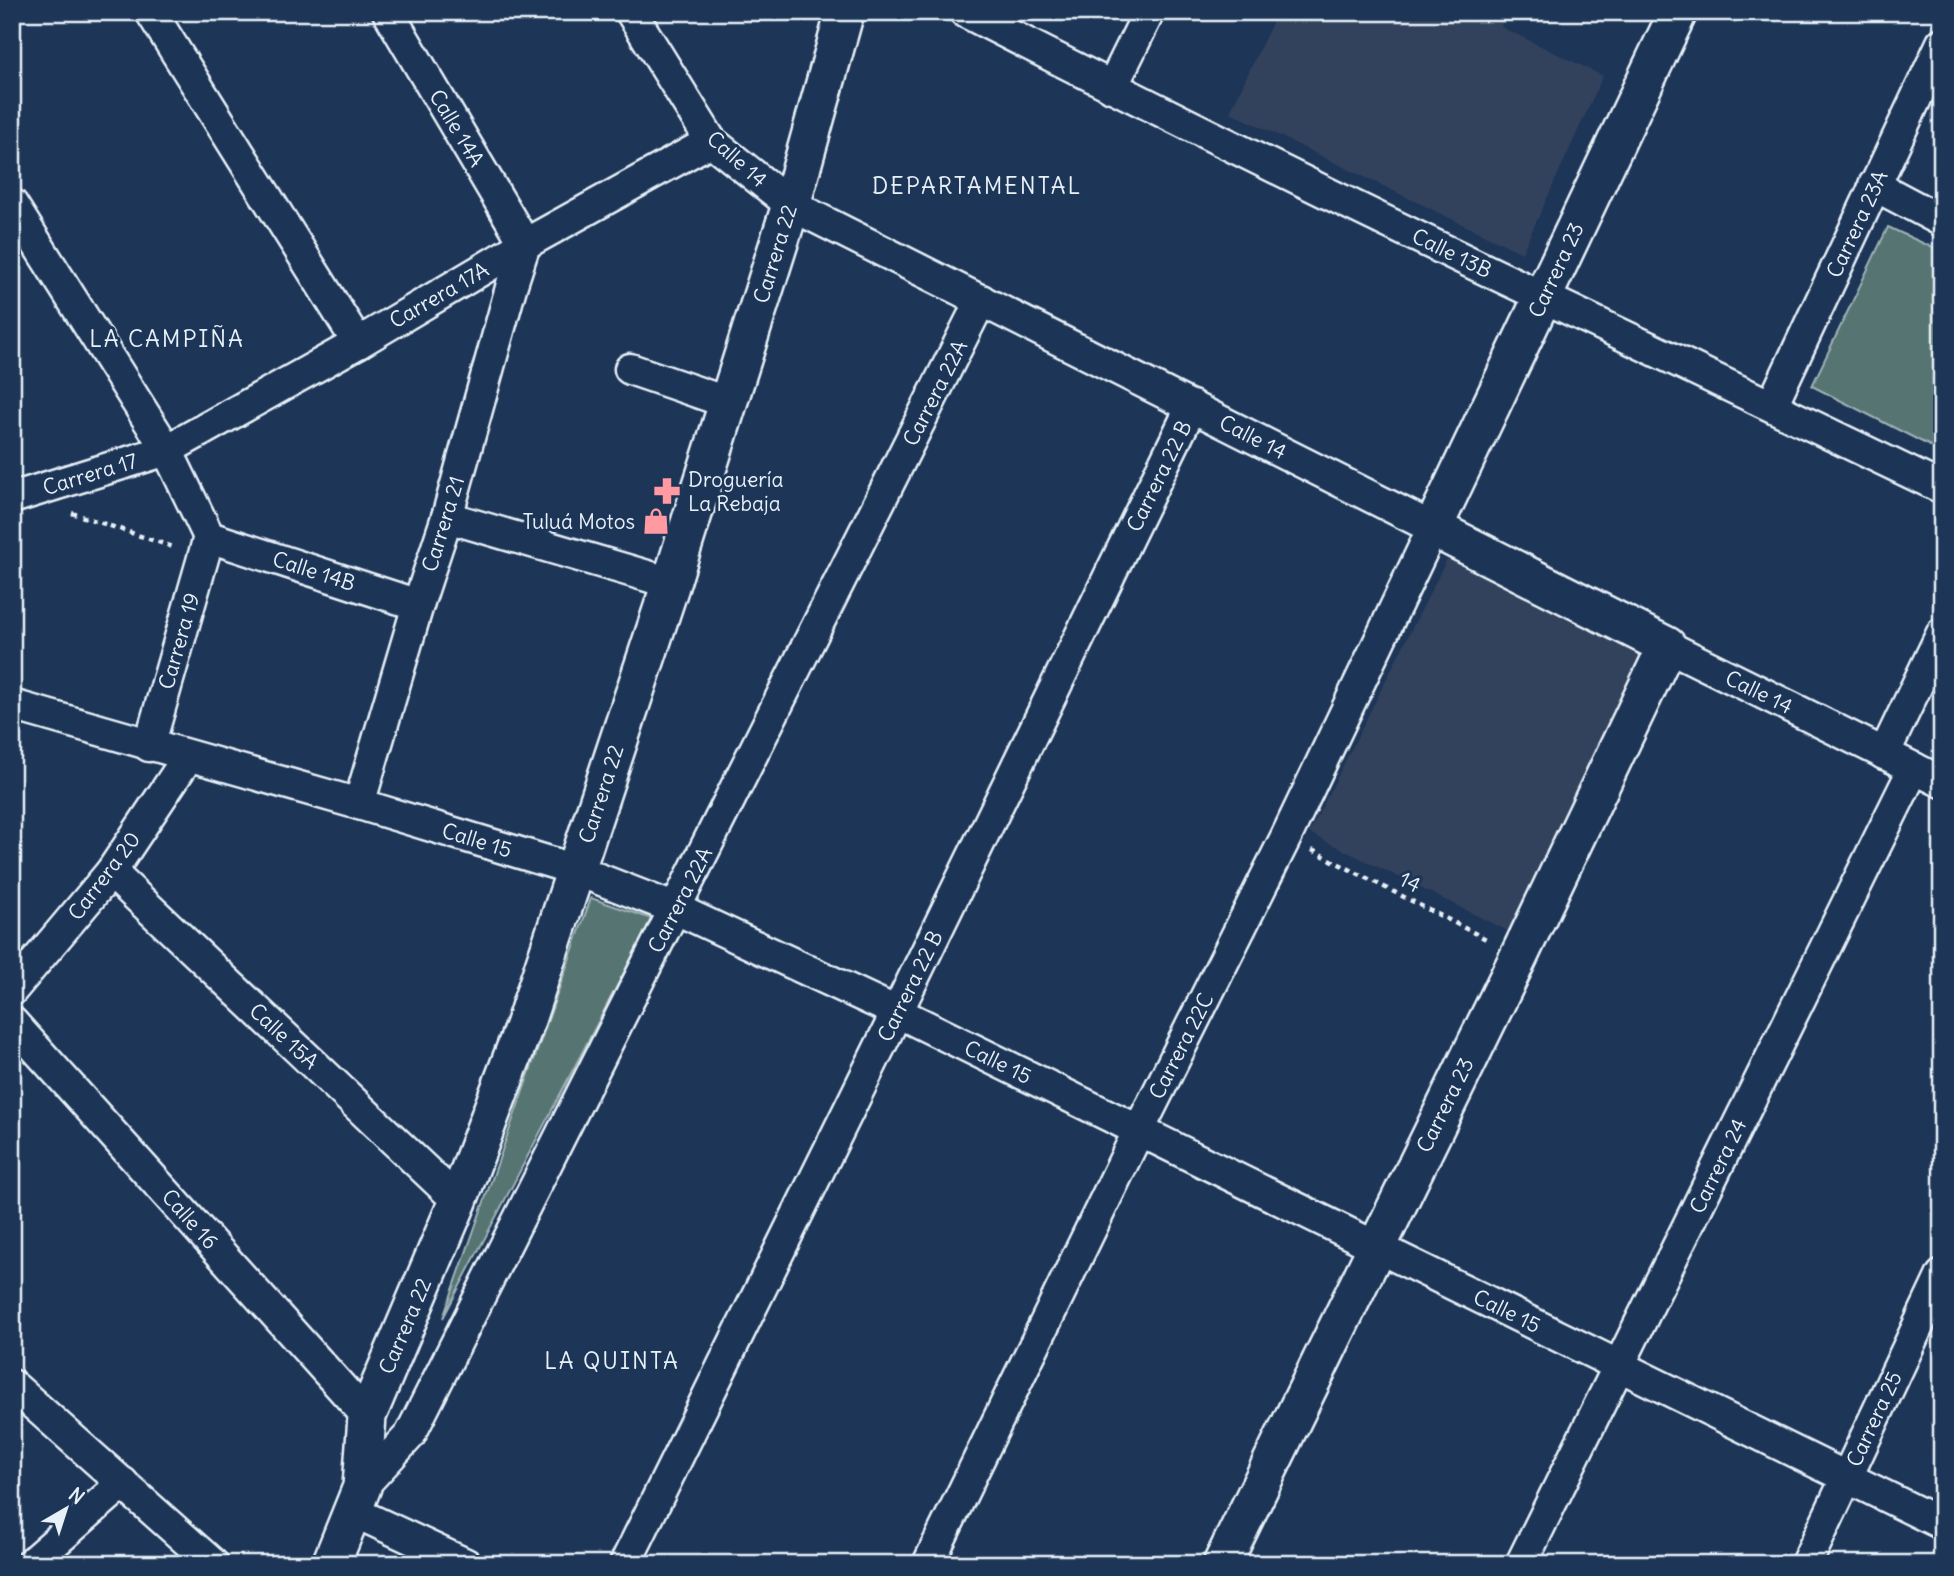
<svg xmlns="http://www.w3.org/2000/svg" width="1954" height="1576" font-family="Delius,sans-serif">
<rect width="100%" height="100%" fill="#1d3557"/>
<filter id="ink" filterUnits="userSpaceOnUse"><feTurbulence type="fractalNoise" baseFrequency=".0143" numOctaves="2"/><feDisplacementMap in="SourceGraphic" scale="14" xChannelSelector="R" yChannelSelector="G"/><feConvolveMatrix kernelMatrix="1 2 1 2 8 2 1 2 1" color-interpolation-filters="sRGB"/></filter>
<g filter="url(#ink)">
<g fill="#31425d">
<path d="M1277 12H1507L1501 27 1603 76 1522 253 1230 112Z"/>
<path d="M1448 557 1640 655 1508 931 1309 833Z"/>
</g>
<g fill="#567472" stroke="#9fb2b5" stroke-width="2">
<path d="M1888 227 1942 252V452L1812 386Z"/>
<path d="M591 898 652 919 443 1318Z"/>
</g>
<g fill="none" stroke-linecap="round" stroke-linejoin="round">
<defs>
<g id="minor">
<path d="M151 12 358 343"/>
<path d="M631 12 711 141 791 205 1433 528 1286 837 1138 1132 928 1564"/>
<path d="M965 12C1157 110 1349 205 1543 297 1676 361 1809 423 1942 488"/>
<path d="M1112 87 1149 12"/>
<path d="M1874 185 1942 221"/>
<path d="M12 204 167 450 209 537"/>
<path d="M630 369 729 403"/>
<path d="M1772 405 1942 43"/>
<path d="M12 498 167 450 358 343 525 244 711 141"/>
<path d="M447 517 671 583"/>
<path d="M209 537 418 605"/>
<path d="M1667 646 1942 782"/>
<path d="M12 705 359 804 576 870 676 909 897 1012 1942 1524"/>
<path d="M149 746 209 537"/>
<path d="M1884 754 1942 633"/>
<path d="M359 804 418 605 447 517 512 284 525 244 388 12"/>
<path d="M111 872 458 1201"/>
<path d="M12 990 111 872 188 757"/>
<path d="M12 1022 367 1416"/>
<path d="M12 1385 213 1564"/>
<path d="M362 1487 410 1435 981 300"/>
<path d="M352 1511 466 1564"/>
<path d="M30 1564 123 1483"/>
<path d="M625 1564 897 1012 1192 406"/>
<path d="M1521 1564 1914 768"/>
<path d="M1806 1564 1942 1275"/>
</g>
<g id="tertiary">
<path d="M331 1564 362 1487 367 1416 458 1201 524 1026 671 583 791 205 845 12"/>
<path d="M1222 1564 1519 956 1667 646 1433 528 1678 12"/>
</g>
</defs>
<use href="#minor" stroke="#e8f1f8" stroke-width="35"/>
<use href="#tertiary" stroke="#e8f1f8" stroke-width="42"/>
<g stroke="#e8f1f8" stroke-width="4.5" stroke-dasharray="5 5" stroke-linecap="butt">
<path d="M72 513 173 547"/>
<path d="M1312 850 1488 940"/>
</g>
<use href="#minor" stroke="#1d3557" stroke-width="30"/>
<use href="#tertiary" stroke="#1d3557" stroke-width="37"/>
</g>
</g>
<defs>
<symbol id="pharmacy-bare" viewBox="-9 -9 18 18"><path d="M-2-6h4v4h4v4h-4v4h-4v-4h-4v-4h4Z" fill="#ff9aa2" stroke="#1d3557" stroke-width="2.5" paint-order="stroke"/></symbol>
<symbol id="shop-bare" viewBox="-9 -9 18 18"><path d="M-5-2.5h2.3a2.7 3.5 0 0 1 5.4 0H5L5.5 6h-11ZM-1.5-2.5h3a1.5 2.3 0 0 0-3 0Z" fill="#ff9aa2" stroke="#1d3557" stroke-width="2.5" paint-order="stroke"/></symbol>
</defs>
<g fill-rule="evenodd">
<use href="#pharmacy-bare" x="648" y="472" width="38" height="38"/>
<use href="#shop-bare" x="637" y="502" width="38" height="38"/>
</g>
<g text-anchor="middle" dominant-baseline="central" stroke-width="6" stroke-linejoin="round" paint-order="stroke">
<g font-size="21" fill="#e8f1f8" stroke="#1d3557">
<text transform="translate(457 128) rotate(59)">Calle 14A</text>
<text transform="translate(737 159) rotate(42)">Calle 14</text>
<text transform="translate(1857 224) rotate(-65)">Carrera 23A</text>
<text transform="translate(1452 253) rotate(26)">Calle 13B</text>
<text transform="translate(775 254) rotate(-73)">Carrera 22</text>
<text transform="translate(1556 270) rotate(-65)">Carrera 23</text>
<text transform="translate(439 295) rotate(-30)">Carrera 17A</text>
<text transform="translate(935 393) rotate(-63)">Carrera 22A</text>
<text transform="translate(1253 437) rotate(27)">Calle 14</text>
<text transform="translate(90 474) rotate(-17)">Carrera 17</text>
<text transform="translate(1159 476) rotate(-64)">Carrera 22 B</text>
<text transform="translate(443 524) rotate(-73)">Carrera 21</text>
<text transform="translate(314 571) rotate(18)">Calle 14B</text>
<text transform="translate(179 641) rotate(-74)">Carrera 19</text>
<text transform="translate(1759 692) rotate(26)">Calle 14</text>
<text transform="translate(601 794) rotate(-72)">Carrera 22</text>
<text transform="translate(477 840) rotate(17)">Calle 15</text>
<text transform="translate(104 876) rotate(-53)">Carrera 20</text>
<text transform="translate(1410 882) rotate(27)">14</text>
<text transform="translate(680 900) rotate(-63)">Carrera 22A</text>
<text transform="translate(910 986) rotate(-64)">Carrera 22 B</text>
<text transform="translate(284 1036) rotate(43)">Calle 15A</text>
<text transform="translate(1181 1046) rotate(-63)">Carrera 22C</text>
<text transform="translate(998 1062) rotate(26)">Calle 15</text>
<text transform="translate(1445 1105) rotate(-64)">Carrera 23</text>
<text transform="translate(1718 1166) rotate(-64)">Carrera 24</text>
<text transform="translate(190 1219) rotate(48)">Calle 16</text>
<text transform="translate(1507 1311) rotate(26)">Calle 15</text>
<text transform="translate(405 1326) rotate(-67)">Carrera 22</text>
<text transform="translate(1874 1419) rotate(-65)">Carrera 25</text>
</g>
<g font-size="21" fill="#e8f1f8" stroke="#1d3557" text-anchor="start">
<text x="688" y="479">Droguería<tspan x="688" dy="24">La Rebaja</tspan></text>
<text x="635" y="521" text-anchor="end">Tuluá Motos</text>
</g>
<g font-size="23" letter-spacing="2" fill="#e8f1f8" stroke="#1d3557">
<text x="977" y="185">DEPARTAMENTAL</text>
<text x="167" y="338">LA CAMPIÑA</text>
<text x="612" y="1360">LA QUINTA</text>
</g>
</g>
<rect width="1954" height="1576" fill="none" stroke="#1d3557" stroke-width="42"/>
<rect x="21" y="21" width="1912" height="1534" fill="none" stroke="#e8f1f8" stroke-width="2.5" filter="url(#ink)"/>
<g transform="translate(66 1509) rotate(39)" stroke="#1d3557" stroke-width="5" paint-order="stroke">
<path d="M0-5L12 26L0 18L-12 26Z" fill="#e8f1f8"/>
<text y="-10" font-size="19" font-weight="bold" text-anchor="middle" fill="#e8f1f8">N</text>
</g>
</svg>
